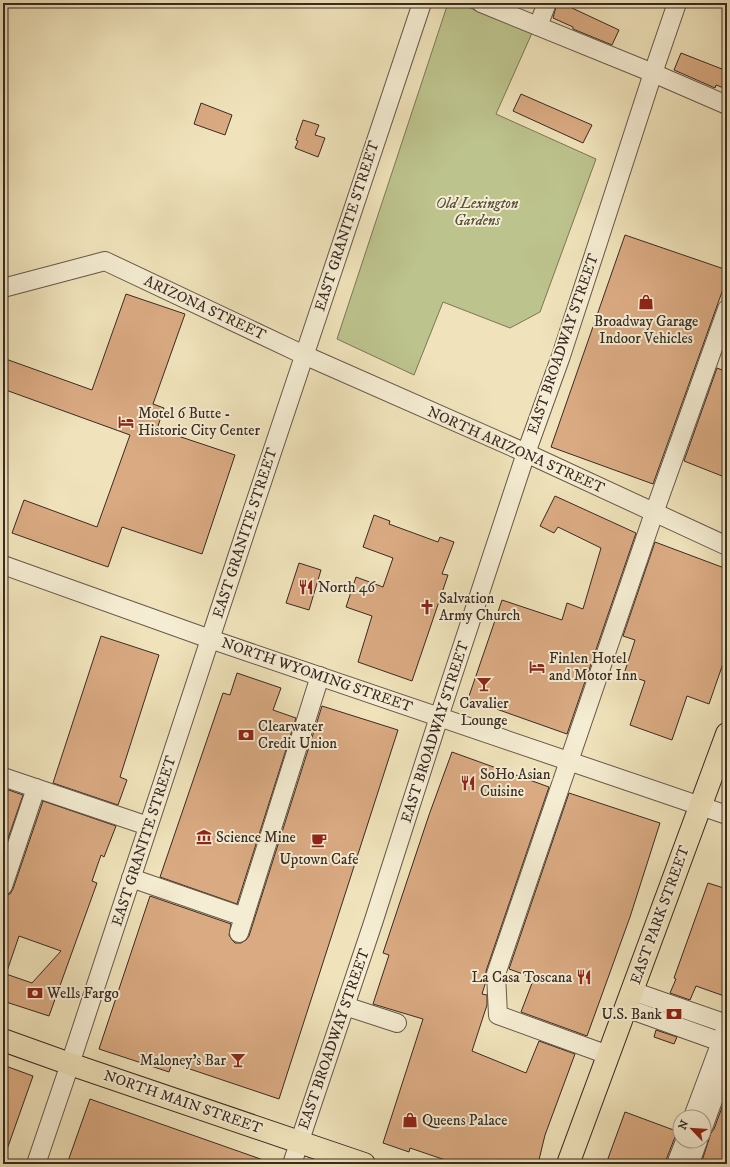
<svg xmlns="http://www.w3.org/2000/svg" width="730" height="1167" font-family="'IM FELL DW Pica',serif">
<rect width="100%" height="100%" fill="#f0e3bb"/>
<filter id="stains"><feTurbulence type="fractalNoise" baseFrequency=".005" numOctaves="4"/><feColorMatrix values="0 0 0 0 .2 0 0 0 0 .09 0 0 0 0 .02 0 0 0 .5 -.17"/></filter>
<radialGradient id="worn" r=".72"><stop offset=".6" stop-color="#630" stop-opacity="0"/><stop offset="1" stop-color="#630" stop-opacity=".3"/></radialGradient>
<path fill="#bdc38d" stroke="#7b7658" d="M448 3H458L532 33 496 114 596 159 540 312 510 328 443 302 414 375 337 339Z"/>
<g fill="#daaa82" stroke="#392a23" fill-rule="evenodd">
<path d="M557 3H575L572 8 619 30 612 45 573 29V27L553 18Z"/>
<path d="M681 53 727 71V79L724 88 716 85 715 88 674 70Z"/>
<path d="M521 94 592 125 583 143 513 111Z"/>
<path d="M201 103 232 115 225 135 194 124Z"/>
<path d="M303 120 319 125 315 135 325 138 318 157 295 148 298 141 296 140Z"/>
<path d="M625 235 727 270V278L653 484 551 447Z"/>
<path d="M126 294 185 314 153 404 164 408 157 429 235 455 202 554 122 527 108 567 12 533 24 500 97 527 130 435 3 389V358L92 390Z"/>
<path d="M717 368 727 372V478L684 461Z"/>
<path d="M555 496 636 533 567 734 468 699 502 600 562 620 567 603 583 609 601 548 558 527 554 533 540 526Z"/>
<path d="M374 515 390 521 389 524 438 542 440 537 454 542 442 574 448 575 412 681 358 662 372 616 346 607 356 577 383 587 393 558 363 547Z"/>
<path d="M655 542 727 569V652L709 704 687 696 672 740 630 725 645 681 624 674 635 640 623 636Z"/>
<path d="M299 563 321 570 309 610 286 603Z"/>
<path d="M101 636 159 655 120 777 127 780 118 805 53 783Z"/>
<path d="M237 673 281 688 273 710 296 718 237 904 160 877 223 693 230 695Z"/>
<path d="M322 706 398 730 279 1099 172 1063 169 1072 99 1049 150 896 231 924 229 935 232 940 235 943H241L246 940 249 936Z"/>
<path d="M452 752 549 787 486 971V981L482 994 487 995V1005L472 1051 526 1073 539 1041 575 1054 545 1135 538 1164H457L410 1148 409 1152 383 1143 423 1019 373 1004 389 955 383 953 429 815Z"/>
<path d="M3 788 23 795 3 853Z"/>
<path d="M569 793 660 823 630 917 587 1036 521 1012 534 978 509 969Z"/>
<path d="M43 801 116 826 104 857 101 855 92 881 97 883 49 1016 3 1001V896L10 894 13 889ZM19 936 61 951 32 983 6 974Z"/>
<path d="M708 883 727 889V997L696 986 690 1000 670 993 676 979 674 978Z"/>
<path d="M656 1030 677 1037 674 1044 654 1037Z"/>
<path d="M3 1065 33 1076 5 1155H3Z"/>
<path d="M727 1094V1164H701L711 1133 714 1129Z"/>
<path d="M90 1099 269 1162V1164H67Z"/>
<path d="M625 1112 679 1132 675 1137 666 1160V1164H606Z"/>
</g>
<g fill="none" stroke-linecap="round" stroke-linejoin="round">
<defs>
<g id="minor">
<path d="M481 3 653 73 727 105"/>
<path d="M538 26 547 3"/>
<path d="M3 288 105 261 304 355 526 453 727 546"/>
<path d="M3 565 210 639 727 815"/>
<path d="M3 777 148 826"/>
<path d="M131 878 244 917"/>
<path d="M3 886 36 788"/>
<path d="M239 933 320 676"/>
<path d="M632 991 727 1024 724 1033"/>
<path d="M345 1006 397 1023"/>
<path d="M626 1008 721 1042 693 1117"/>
<path d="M608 1055 498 1015 496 974 654 513 727 309"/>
<path d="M704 1125 727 1062"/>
<path d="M691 1160 698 1141"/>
<path d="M36 1164 70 1064 248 524 422 3"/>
<path d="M292 1164 373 923 439 717 526 453 561 356 653 73 677 3"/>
<path d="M676 1164 685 1141"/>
</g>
<g id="major">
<path d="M3 1040 70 1064 364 1164"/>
<path d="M568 1164 727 734"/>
</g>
</defs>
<use href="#minor" stroke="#675849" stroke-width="20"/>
<use href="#major" stroke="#392a23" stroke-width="24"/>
<use href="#minor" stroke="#f5edd3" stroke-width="18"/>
<use href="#major" stroke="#f0e3bb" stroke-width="22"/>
</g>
<defs>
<symbol id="shop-bare" viewBox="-9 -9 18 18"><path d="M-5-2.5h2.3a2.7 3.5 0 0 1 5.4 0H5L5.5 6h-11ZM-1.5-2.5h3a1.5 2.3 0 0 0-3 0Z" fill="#8f2418" stroke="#f5edd3" stroke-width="2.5" paint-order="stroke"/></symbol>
<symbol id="hotel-bare" viewBox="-9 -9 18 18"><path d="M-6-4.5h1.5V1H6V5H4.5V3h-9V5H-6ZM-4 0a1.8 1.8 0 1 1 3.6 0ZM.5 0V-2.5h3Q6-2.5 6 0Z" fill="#8f2418" stroke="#f5edd3" stroke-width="2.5" paint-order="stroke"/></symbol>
<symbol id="restaurant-bare" viewBox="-9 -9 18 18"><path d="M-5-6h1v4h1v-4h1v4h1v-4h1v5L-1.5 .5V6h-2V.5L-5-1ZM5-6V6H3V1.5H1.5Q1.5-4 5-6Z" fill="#8f2418" stroke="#f5edd3" stroke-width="2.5" paint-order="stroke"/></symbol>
<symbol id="church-bare" viewBox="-9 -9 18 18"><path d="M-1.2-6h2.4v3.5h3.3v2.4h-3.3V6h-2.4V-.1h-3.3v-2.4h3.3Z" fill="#8f2418" stroke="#f5edd3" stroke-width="2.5" paint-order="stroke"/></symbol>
<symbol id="bar-bare" viewBox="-9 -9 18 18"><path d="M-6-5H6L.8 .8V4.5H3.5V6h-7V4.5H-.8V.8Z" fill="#8f2418" stroke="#f5edd3" stroke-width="2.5" paint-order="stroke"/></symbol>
<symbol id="bank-bare" viewBox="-9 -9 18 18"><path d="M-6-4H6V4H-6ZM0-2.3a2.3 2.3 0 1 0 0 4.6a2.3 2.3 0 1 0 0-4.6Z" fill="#8f2418" stroke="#f5edd3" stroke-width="2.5" paint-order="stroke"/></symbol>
<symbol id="museum-bare" viewBox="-9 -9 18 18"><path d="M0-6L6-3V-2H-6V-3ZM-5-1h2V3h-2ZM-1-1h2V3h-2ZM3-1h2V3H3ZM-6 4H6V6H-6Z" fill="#8f2418" stroke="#f5edd3" stroke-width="2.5" paint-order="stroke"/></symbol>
<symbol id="cafe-bare" viewBox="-9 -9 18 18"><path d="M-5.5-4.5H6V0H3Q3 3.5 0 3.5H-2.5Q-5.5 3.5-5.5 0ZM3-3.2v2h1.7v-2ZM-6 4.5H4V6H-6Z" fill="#8f2418" stroke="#f5edd3" stroke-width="2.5" paint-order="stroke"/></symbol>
</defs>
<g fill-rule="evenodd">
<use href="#shop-bare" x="635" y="291" width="22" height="22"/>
<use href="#hotel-bare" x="115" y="411" width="22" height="22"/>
<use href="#restaurant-bare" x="295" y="576" width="22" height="22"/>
<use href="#church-bare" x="416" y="596" width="22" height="22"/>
<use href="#hotel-bare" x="526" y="656" width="22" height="22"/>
<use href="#bar-bare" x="473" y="673" width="22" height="22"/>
<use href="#bank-bare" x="235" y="724" width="22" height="22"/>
<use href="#restaurant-bare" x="457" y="772" width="22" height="22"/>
<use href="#museum-bare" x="193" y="826" width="22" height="22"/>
<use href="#cafe-bare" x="308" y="829" width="22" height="22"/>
<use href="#restaurant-bare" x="573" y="966" width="22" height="22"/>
<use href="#bank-bare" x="24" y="982" width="22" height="22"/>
<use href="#bank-bare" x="663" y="1003" width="22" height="22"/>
<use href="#bar-bare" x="227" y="1049" width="22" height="22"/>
<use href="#shop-bare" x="399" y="1109" width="22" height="22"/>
</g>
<g text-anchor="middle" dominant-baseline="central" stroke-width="4" stroke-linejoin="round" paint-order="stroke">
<g font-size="15" font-style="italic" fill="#5a503e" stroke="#f5edd3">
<text x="477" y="203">Old Lexington<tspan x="477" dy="17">Gardens</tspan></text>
</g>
<g font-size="15" fill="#392a23" stroke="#f5edd3">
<text transform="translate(347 226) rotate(-72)">EAST GRANITE STREET</text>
<text transform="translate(205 308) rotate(25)">ARIZONA STREET</text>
<text transform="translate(563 344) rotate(-71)">EAST BROADWAY STREET</text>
<text transform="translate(516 450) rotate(24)">NORTH ARIZONA STREET</text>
<text transform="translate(245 533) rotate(-72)">EAST GRANITE STREET</text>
<text transform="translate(317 675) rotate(19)">NORTH WYOMING STREET</text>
<text transform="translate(435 732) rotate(-72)">EAST BROADWAY STREET</text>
<text transform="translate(144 841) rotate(-72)">EAST GRANITE STREET</text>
<text transform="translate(660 915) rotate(-70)">EAST PARK STREET</text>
<text transform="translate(334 1039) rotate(-71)">EAST BROADWAY STREET</text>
<text transform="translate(183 1102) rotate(19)">NORTH MAIN STREET</text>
</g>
<g font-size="15" fill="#392a23" stroke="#f5edd3" text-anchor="start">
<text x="646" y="321" text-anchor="middle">Broadway Garage<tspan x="646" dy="17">Indoor Vehicles</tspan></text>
<text x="138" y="413">Motel 6 Butte -<tspan x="138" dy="17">Historic City Center</tspan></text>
<text x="318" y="587">North 46</text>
<text x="439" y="598">Salvation<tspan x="439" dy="17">Army Church</tspan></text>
<text x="549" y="658">Finlen Hotel<tspan x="549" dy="17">and Motor Inn</tspan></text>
<text x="484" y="703" text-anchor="middle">Cavalier<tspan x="484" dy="17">Lounge</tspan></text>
<text x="258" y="726">Clearwater<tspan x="258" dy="17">Credit Union</tspan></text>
<text x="480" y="774">SoHo Asian<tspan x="480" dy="17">Cuisine</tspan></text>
<text x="216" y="837">Science Mine</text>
<text x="319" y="859" text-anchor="middle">Uptown Cafe</text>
<text x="572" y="977" text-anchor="end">La Casa Toscana</text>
<text x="47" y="993">Wells Fargo</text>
<text x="662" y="1014" text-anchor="end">U.S. Bank</text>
<text x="226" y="1060" text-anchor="end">Maloney's Bar</text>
<text x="422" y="1120">Queens Palace</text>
</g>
</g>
<rect width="730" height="1167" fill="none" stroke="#f0e3bb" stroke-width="16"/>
<rect x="4" y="4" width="722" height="1159" fill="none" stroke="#392a23" stroke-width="2"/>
<rect x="8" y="8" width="714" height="1151" fill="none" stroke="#392a23"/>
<g transform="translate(692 1129) rotate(295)"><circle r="19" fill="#f5edd3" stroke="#aa9f8d"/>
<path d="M0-3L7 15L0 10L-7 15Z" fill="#8f2418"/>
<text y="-6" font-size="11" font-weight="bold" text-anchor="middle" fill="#392a23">N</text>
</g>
<rect width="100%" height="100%" filter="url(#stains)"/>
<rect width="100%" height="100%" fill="url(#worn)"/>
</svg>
